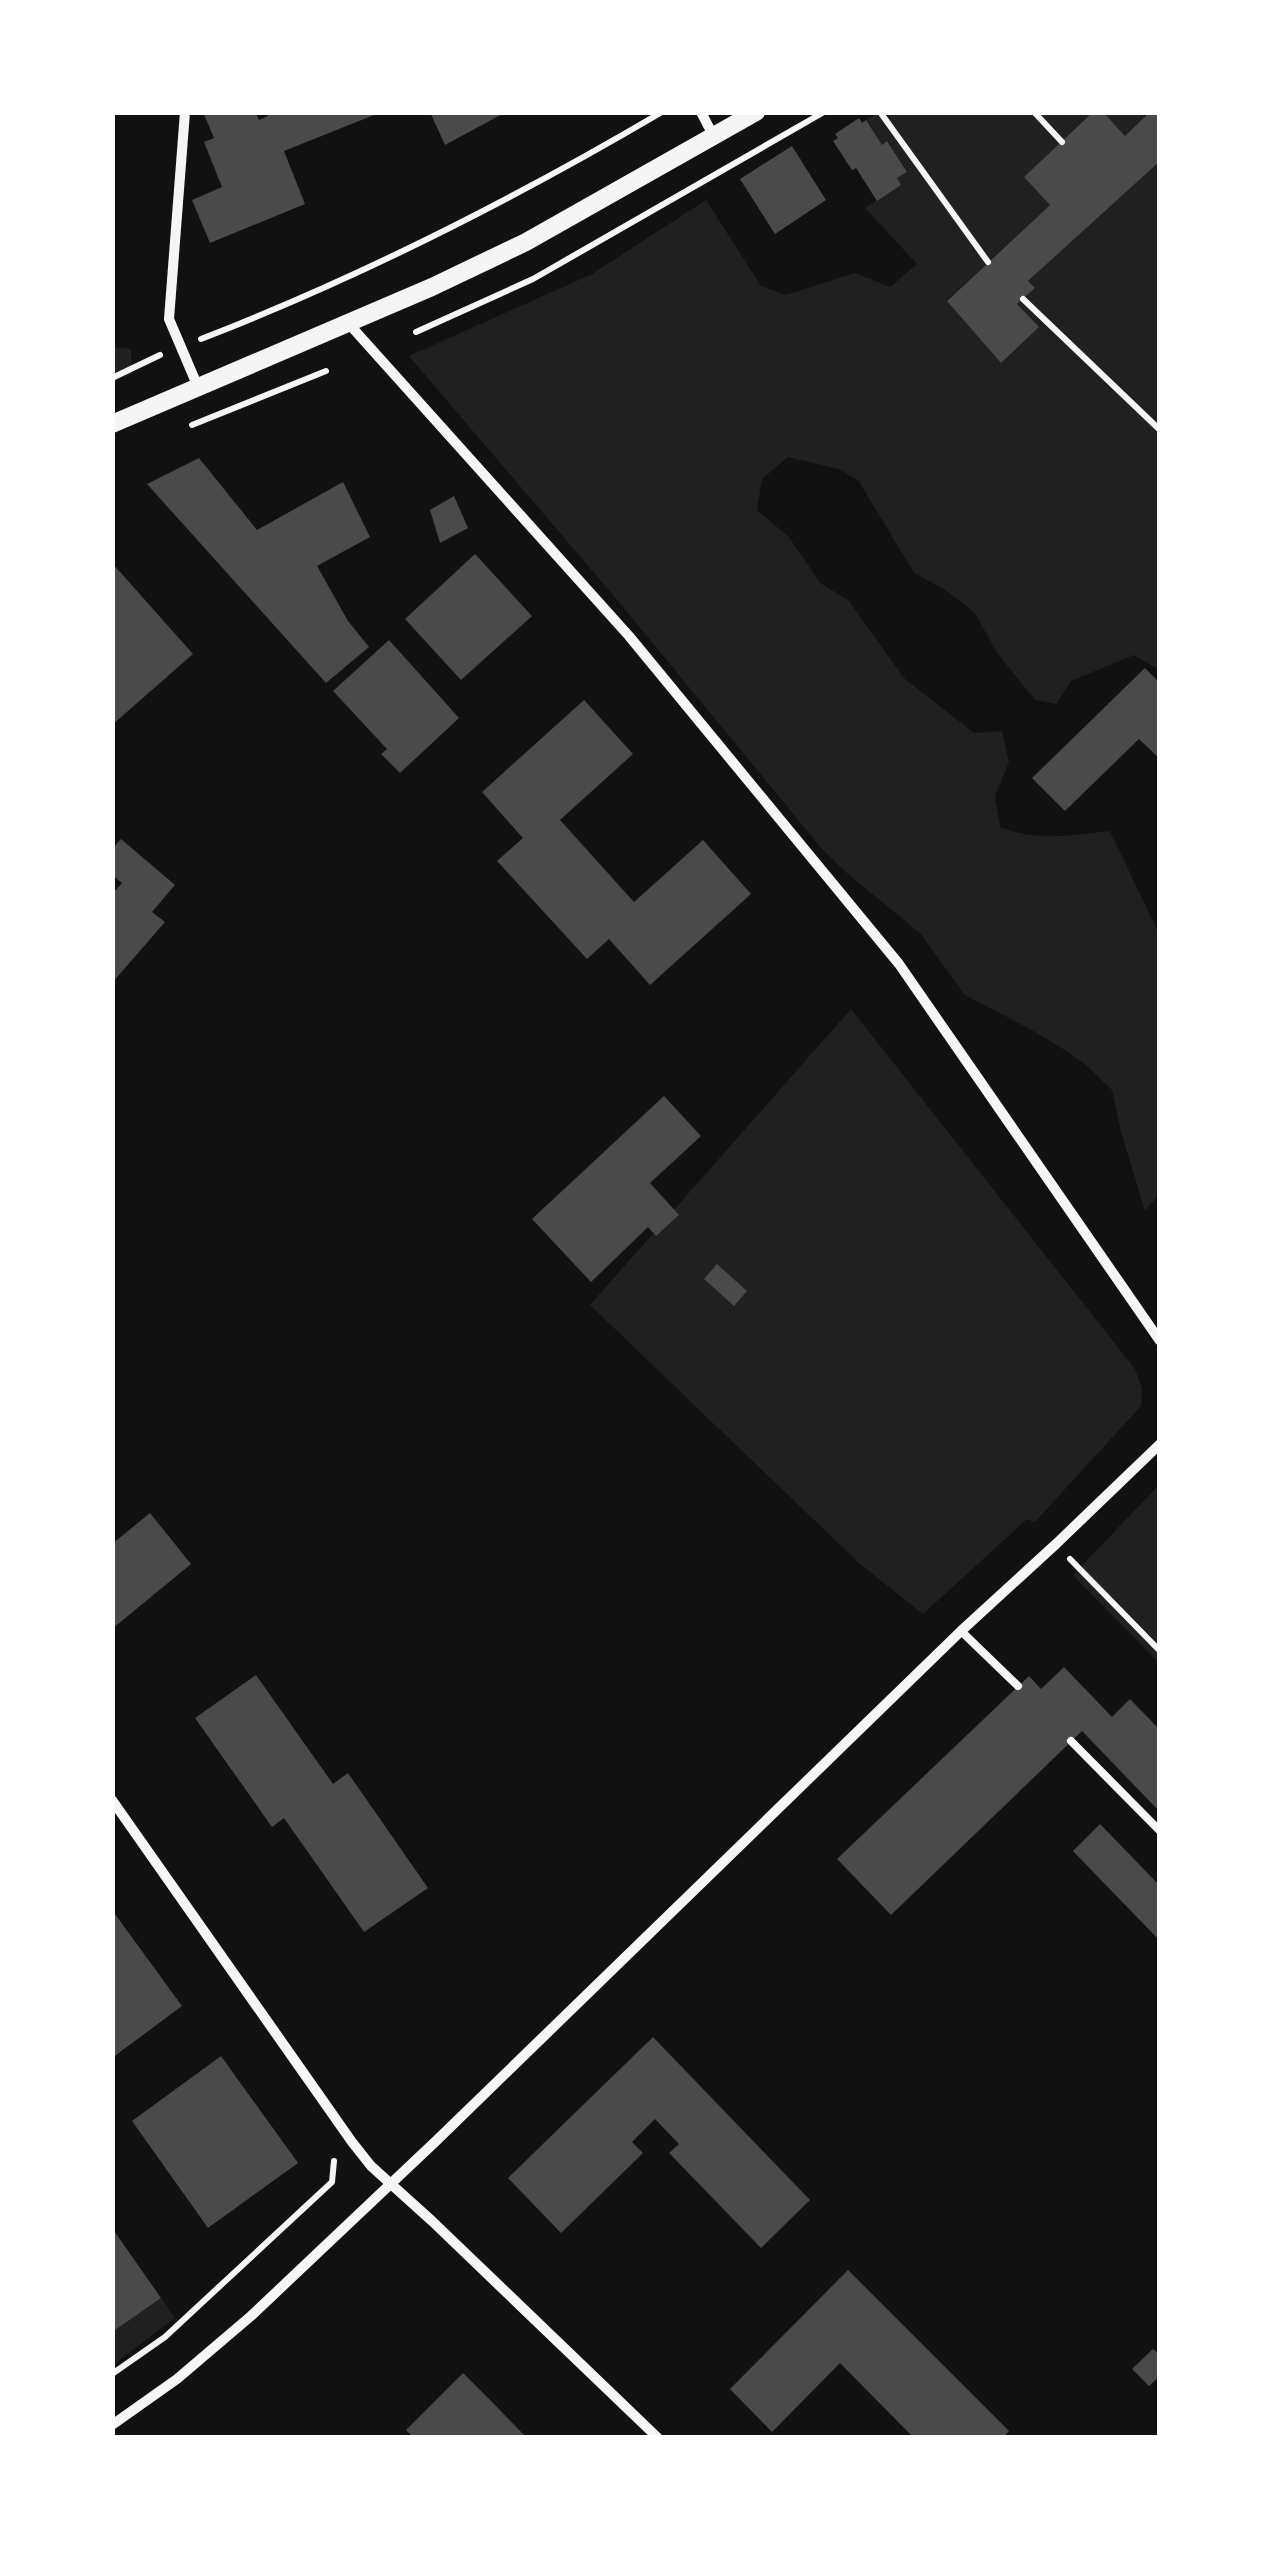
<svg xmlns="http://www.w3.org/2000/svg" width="1272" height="2550" font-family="'Noto Sans',sans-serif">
<rect width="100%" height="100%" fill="#111"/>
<g fill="#202020">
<path d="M879 112 1093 113 1025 177 1050 205 947 300 1001 363 1038 327 1017 304 1034 289 1028 281 1159 161V670L1134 655 1071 681 1056 704 1035 700 997 653 975 613 944 589 914 573 858 480 838 469 788 457 762 479 757 510 789 537 820 583 848 600 905 679 974 733 1002 731 1009 762 995 796 1000 827C1035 842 1074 835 1110 831L1159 934V1194L1145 1211 1121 1132 1112 1090 1085 1064 1063 1049 1030 1029 965 995 920 933 849 875 823 850 618 601 409 356 592 274 706 200 761 286 786 295 855 273 890 287 917 264 865 208 901 185 897 178 907 171 888 142 882 145 866 120Z"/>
<path d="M1103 113H1150L1125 136Z"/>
<path d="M113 347 131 349 132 374 113 382Z"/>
<path d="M851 1009 1135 1369 1142 1388 1141 1406 1035 1522 1027 1519 923 1614 860 1564 590 1305Z"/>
<path d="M1159 1485V1663L1073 1575Z"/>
<path d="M112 2228 175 2318 113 2365H112Z"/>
</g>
<g fill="#4a4a4a">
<path d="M203 112H255L259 120 268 116V112L379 113 284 151 305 204 210 243 192 200 222 187 204 142 214 138Z"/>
<path d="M430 112H506L445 145Z"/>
<path d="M1093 112H1103L1125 136 1150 112H1160V161L1028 281 1035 288 1017 304 1039 327 1001 363 947 301 1050 205 1024 177Z"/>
<path d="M859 118 862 123 866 120 882 145 887 141 907 172 897 178 901 185 877 201 856 168 852 170 833 141 838 138 835 134Z"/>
<path d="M792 146 826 200 775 234 740 179Z"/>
<path d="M199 458 257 530 343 482 370 537 317 566 348 621 369 647 326 683 147 484Z"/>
<path d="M454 496 468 528 440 543 430 510Z"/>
<path d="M475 554 532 616 461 680 405 619Z"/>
<path d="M112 563 193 654 112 725Z"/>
<path d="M389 640 459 718 400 773 381 754 387 749 333 691Z"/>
<path d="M1145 668 1160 683V759L1139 739 1065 811 1032 778Z"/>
<path d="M584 700 633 754 560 820 634 902 703 840 751 894 650 985 609 939 587 959 497 861 523 838 482 792Z"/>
<path d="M121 839 175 885 152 912 165 922 112 983V894L122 883 112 875V849Z"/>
<path d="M664 1096 701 1136 650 1183 679 1215 656 1236 648 1227 591 1282 532 1219Z"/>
<path d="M717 1264 747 1291 734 1306 704 1279Z"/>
<path d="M150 1513 191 1564 112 1629V1544Z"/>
<path d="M1064 1667 1112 1717 1130 1699 1160 1730V1812L1082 1731 891 1915 837 1859 1029 1676 1041 1689Z"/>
<path d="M256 1675 333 1784 348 1773 428 1888 364 1932 284 1818 272 1827 195 1718Z"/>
<path d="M1100 1824 1160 1886V1941L1073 1851Z"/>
<path d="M112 1910 182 2006 112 2058Z"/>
<path d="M653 2037 810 2200 761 2248 669 2153 679 2144 655 2119 632 2142 643 2153 561 2233 508 2178Z"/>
<path d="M221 2056 298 2163 208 2228 132 2121Z"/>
<path d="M112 2228 161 2298 112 2332Z"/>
<path d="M848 2270 1009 2431 1003 2438H914L840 2363 772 2432 730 2389Z"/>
<path d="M1153 2349 1160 2355V2376L1149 2386 1132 2369Z"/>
<path d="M463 2373 493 2403 527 2438H414L406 2430Z"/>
</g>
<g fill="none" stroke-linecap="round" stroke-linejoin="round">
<g stroke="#f5f5f5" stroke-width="6">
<path d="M880 112 988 262"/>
<path d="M1034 112 1062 142"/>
<path d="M1023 299 1160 430"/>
<path d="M416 332 533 279 824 112"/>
<path d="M201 339C361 277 514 199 662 112"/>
<path d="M112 378 160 355"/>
<path d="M192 425 326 371"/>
<path d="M1070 1559 1160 1651"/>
<path d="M112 2374 165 2337 332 2182 334 2161"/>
</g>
<g stroke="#f5f5f5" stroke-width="8">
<path d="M961 1631 1018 1686"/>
<path d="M1071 1741 1160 1831"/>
</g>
<g stroke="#f5f5f5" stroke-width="10">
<path d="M185 112 169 319 198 387"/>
<path d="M701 112 714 137"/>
<path d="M349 324 629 636 899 964 1160 1341"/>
<path d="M112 1800 352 2142 371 2166 432 2221 658 2438"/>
<path d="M112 2425 177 2379 251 2316 436 2141 961 1631 1056 1544 1160 1444"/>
</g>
<path stroke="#f5f5f5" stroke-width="18" d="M112 424 432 287 526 242 756 112"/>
</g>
<rect width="1272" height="2550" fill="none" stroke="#ffffff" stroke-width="230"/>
</svg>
